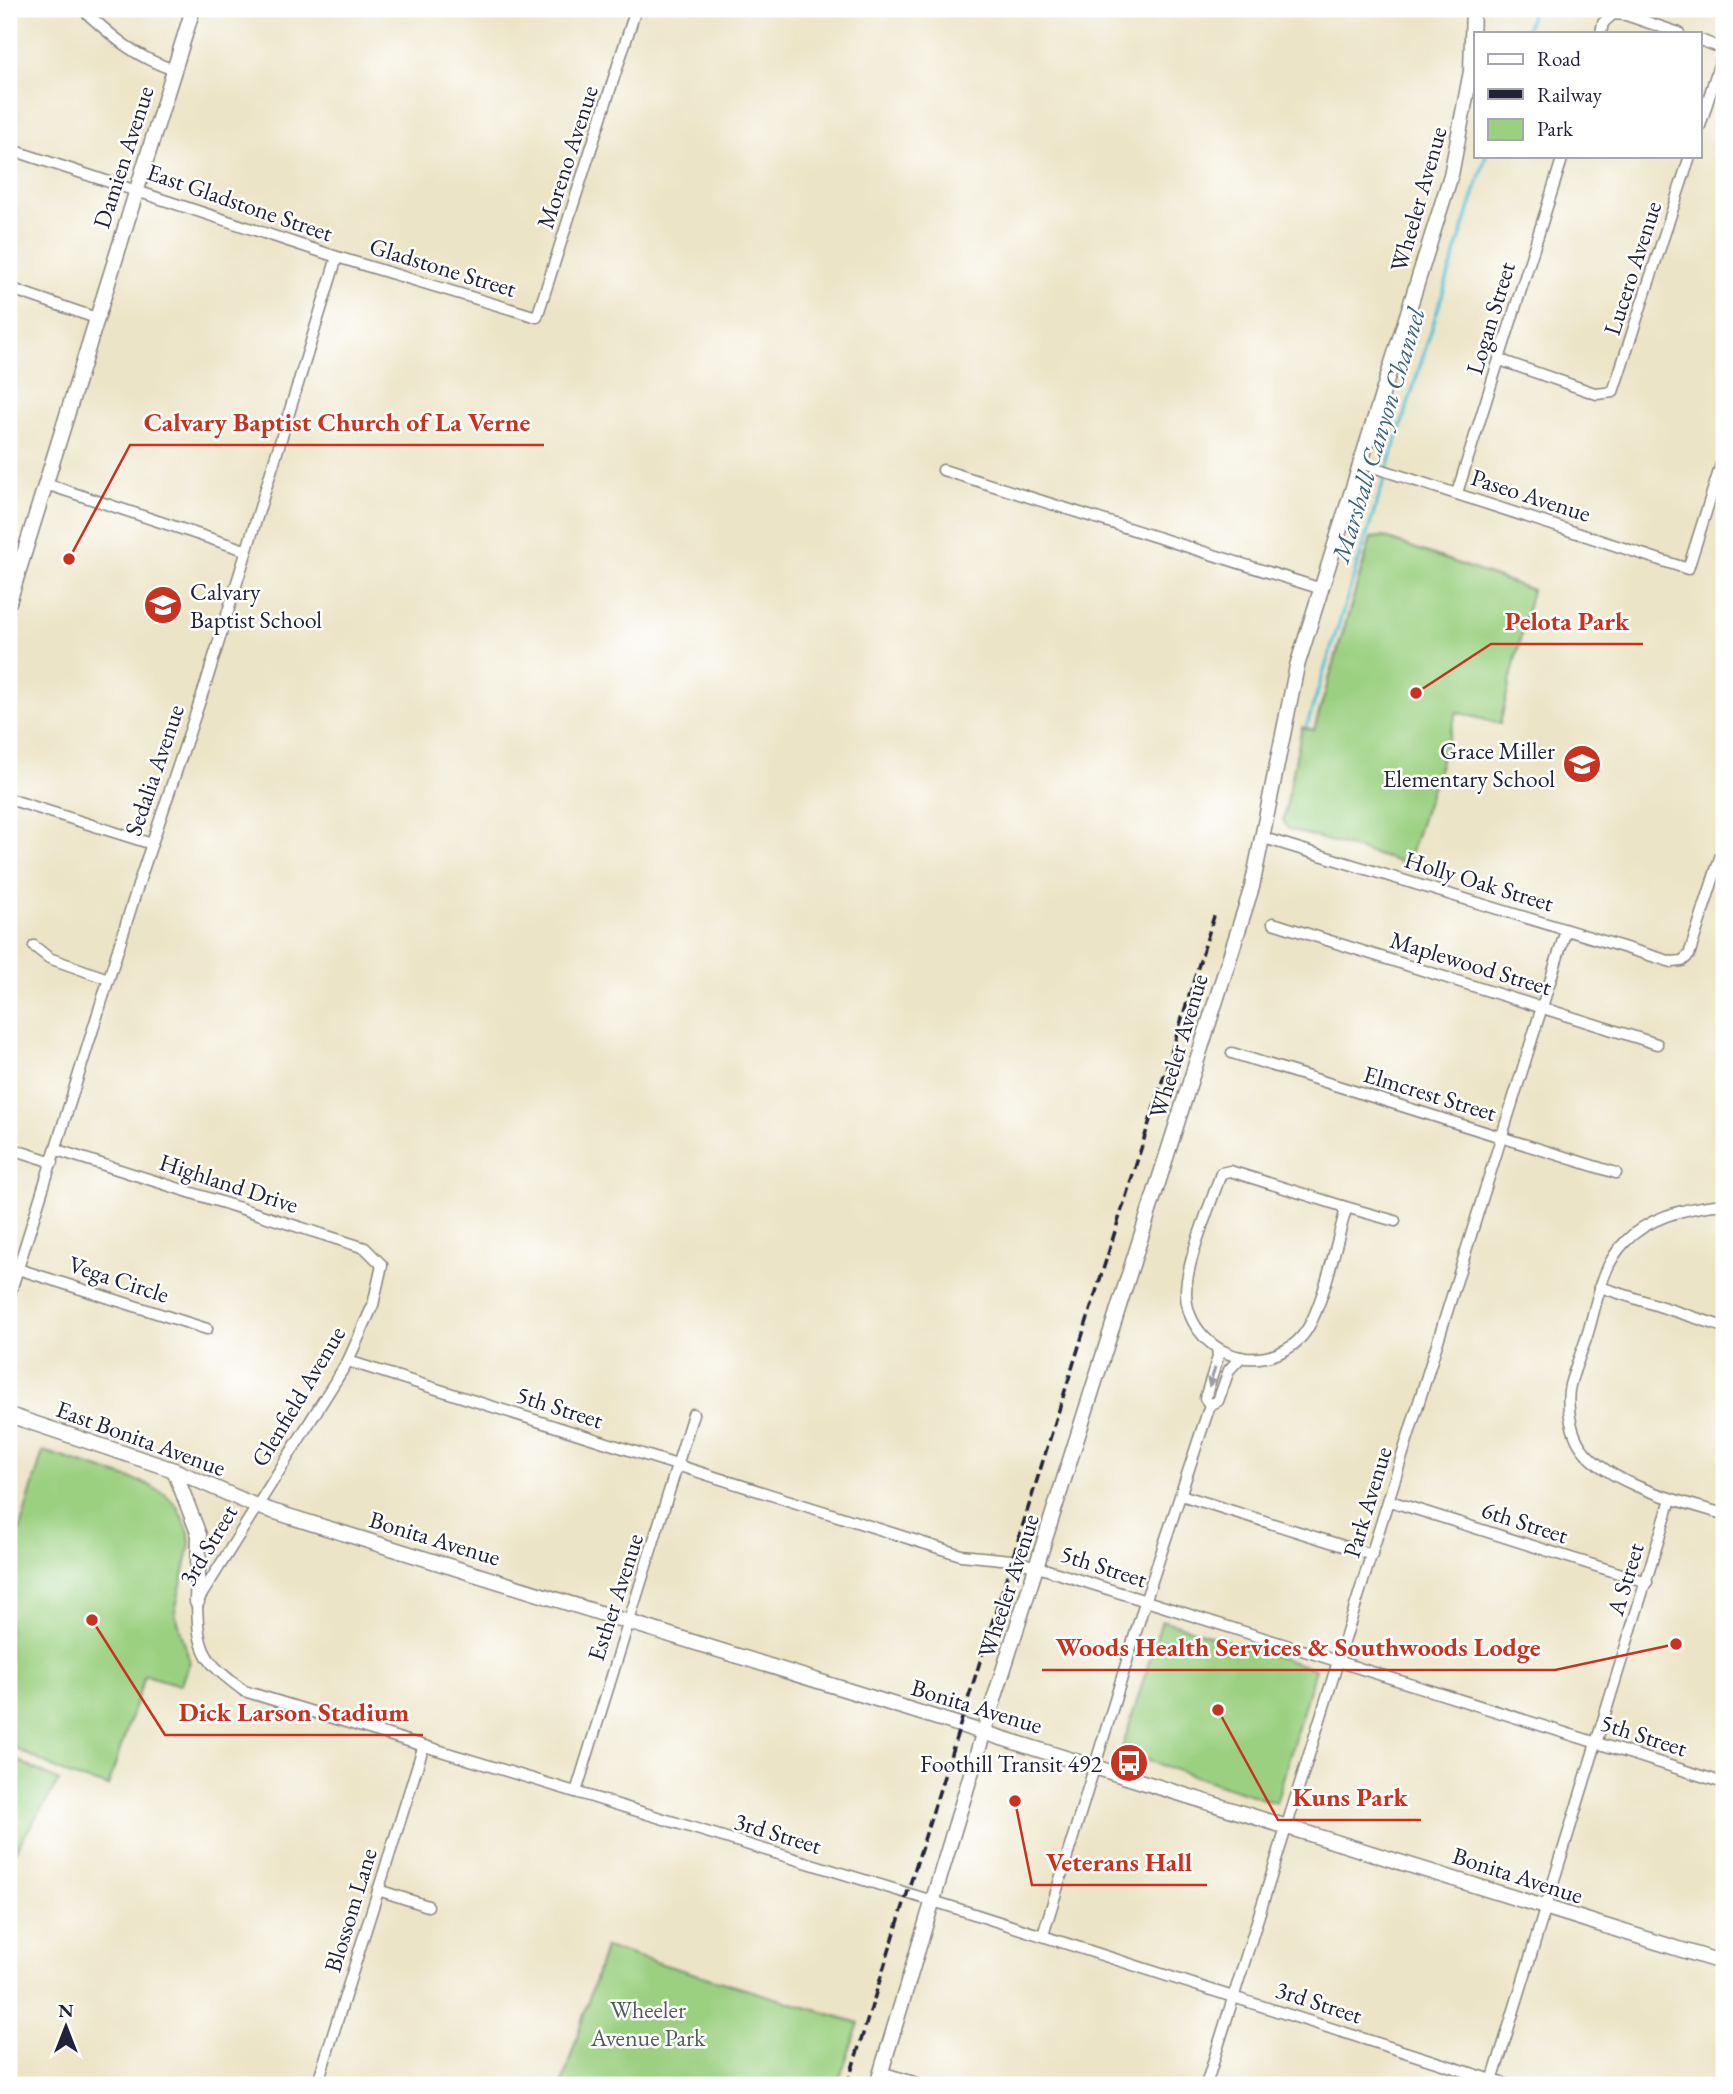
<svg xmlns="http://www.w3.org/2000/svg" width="1733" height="2094" font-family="'EB Garamond',serif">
<rect width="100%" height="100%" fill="#fff"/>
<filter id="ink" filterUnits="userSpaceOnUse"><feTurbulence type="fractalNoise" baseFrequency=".0143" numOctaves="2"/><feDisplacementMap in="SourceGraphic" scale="14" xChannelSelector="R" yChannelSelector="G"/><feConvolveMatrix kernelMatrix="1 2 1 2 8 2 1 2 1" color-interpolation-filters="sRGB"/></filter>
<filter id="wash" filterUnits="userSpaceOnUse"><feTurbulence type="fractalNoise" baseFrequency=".00686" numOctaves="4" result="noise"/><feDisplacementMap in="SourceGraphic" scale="28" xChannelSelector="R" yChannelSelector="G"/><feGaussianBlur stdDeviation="1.57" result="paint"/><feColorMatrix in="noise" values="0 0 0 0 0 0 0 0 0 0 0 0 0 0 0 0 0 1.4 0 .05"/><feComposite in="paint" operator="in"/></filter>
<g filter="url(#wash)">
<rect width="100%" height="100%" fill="#ece4c6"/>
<g fill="#9bd081" stroke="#5e795e" stroke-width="2">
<path d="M1383 537 1532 590 1500 724 1457 712 1407 864 1288 829 1283 821 1302 727 1314 730 1371 538Z"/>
<path d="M43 1451 147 1484 166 1495 177 1506 189 1532 190 1545 175 1612 190 1662 180 1685 145 1675 108 1786 70 1776 9 1745V1566Z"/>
<path d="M1162 1620 1315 1669 1276 1803 1121 1752Z"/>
<path d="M9 1756 59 1781 9 1860Z"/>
<path d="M605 1947 859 2023 837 2085H562Z"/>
</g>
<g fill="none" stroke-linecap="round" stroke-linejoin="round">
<g stroke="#5bc2d8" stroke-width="3.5">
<path d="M1525 33 1533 9"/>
<path d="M1307 725 1486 156"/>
</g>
</g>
</g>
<g filter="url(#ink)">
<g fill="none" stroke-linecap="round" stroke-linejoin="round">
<defs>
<g id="minor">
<path d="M82 9C113 37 133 56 174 70"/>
<path d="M1601 33 1603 23 1613 14 1626 15 1679 33"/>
<path d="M1700 40 1724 49"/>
<path d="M1700 126 1724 49"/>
<path d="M9 149 337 257 537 317 636 9"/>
<path d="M9 288 96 318"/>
<path d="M1500 360 1597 394 1613 392 1690 156"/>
<path d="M1361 463 1688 569 1724 455"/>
<path d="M943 470 1322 589"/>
<path d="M46 484 245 550"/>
<path d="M1457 493 1563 156"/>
<path d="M9 799 152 844"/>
<path d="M1264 838 1672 962 1682 961 1689 955 1724 845"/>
<path d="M1273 923 1657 1044"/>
<path d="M34 946 49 958 108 979"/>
<path d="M1232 1053 1616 1173"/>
<path d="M9 1148 53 1162"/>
<path d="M57 1150 365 1248 382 1265 373 1305 348 1361 197 1602C198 1653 204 1661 244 1691L949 1906 1508 2085"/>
<path d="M1230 1171 1342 1206 1345 1213C1336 1243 1322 1312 1303 1335 1290 1352 1267 1360 1246 1358 1213 1354 1186 1326 1186 1292 1186 1262 1211 1204 1221 1173Z"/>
<path d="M1724 1204C1690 1207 1651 1215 1626 1241 1600 1266 1597 1306 1586 1339 1581 1354 1574 1369 1570 1385 1566 1401 1570 1427 1578 1442 1600 1483 1682 1502 1724 1514"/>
<path d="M1342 1206 1395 1221"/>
<path d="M18 1269 207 1329"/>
<path d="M1600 1287 1724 1327"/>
<path d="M9 1297 141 876 206 683 337 257"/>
<path d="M348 1361 961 1555 1011 1560 1038 1567 1724 1783"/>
<path d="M1210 1405 1205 1398 1218 1357 1217 1348"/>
<path d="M1181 1495 1372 1555"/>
<path d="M1390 1501 1647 1582"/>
<path d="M576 1792 693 1414"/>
<path d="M378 1890 428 1906"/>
<path d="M1043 1935 1145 1602 1210 1405 1218 1401 1229 1370 1241 1357"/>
<path d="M881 2072 924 2085"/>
<path d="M100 2085 101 2083"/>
<path d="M317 2085 423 1748"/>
<path d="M1206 2085 1566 930"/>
<path d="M1491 2085 1671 1499"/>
</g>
<g id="major">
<path d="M9 602 193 9"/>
<path d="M9 1415 174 1470 256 1506 1724 1963"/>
<path d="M174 1470 199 1535 197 1602"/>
<path d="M877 2085 984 1731 1252 887 1297 666 1451 175 1471 71 1473 9"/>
</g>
</defs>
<use href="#minor" stroke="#878380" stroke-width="13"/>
<use href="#major" stroke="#878380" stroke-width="17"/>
<use href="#minor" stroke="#fff" stroke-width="10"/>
<use href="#major" stroke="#fff" stroke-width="14"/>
<path stroke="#22223b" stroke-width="3.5" stroke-dasharray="10 5" stroke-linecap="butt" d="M847 2085 1215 913"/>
</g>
<defs><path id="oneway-solid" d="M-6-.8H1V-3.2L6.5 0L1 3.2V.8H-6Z" transform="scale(1.75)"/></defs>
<use fill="#9c9ca7" href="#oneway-solid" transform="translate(1212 1377) rotate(108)"/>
</g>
<defs>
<symbol id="school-disc" viewBox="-11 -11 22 22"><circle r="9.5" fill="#c8321e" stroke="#fff"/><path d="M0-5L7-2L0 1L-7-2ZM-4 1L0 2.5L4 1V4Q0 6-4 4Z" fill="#fff"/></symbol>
<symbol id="bus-disc" viewBox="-11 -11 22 22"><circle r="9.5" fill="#c8321e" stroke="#fff"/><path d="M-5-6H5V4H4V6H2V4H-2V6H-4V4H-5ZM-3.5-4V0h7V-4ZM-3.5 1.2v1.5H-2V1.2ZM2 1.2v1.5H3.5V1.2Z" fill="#fff"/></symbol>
</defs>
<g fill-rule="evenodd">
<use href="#school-disc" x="141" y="583" width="44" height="44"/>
<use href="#school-disc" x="1560" y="742" width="44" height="44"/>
<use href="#bus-disc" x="1107" y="1741" width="44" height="44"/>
</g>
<g text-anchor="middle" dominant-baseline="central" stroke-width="5" stroke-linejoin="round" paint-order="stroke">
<g font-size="24" fill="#22223b" stroke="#fff">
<text transform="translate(123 157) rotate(-72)">Damien Avenue</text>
<text transform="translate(567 157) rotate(-72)">Moreno Avenue</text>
<text transform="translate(1418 199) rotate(-74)">Wheeler Avenue</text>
<text transform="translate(240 202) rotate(19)">East Gladstone Street</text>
<text transform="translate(443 267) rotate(17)">Gladstone Street</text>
<text transform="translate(1632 268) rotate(-72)">Lucero Avenue</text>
<text transform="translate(1490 318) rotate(-73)">Logan Street</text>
<text transform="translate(1531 495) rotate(18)">Paseo Avenue</text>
<text transform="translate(154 770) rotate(-71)">Sedalia Avenue</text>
<text transform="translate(1479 881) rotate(17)">Holly Oak Street</text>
<text transform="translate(1471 963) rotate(17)">Maplewood Street</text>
<text transform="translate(1178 1046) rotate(-73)">Wheeler Avenue</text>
<text transform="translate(1430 1093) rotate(17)">Elmcrest Street</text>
<text transform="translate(229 1183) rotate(18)">Highland Drive</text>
<text transform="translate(119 1279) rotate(18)">Vega Circle</text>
<text transform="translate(298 1396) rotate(-59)">Glenfield Avenue</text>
<text transform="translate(560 1407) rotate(18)">5th Street</text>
<text transform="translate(141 1438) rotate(20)">East Bonita Avenue</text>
<text transform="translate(1367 1502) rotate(-73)">Park Avenue</text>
<text transform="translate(1525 1522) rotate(18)">6th Street</text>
<text transform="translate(435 1538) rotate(17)">Bonita Avenue</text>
<text transform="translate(208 1545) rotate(-59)">3rd Street</text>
<text transform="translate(1104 1566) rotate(18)">5th Street</text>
<text transform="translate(1625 1579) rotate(-73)">A Street</text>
<text transform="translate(1008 1586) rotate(-72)">Wheeler Avenue</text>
<text transform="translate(615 1597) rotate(-72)">Esther Avenue</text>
<text transform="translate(977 1706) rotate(17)">Bonita Avenue</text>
<text transform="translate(1644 1735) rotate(18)">5th Street</text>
<text transform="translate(778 1833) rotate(17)">3rd Street</text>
<text transform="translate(1518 1875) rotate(18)">Bonita Avenue</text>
<text transform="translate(350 1910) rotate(-73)">Blossom Lane</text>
<text transform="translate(1319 2002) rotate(18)">3rd Street</text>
</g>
<g font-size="24" fill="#22223b" stroke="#fff" text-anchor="end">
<text x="190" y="591" text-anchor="start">Calvary<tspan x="190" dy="28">Baptist School</tspan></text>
<text x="1555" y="750">Grace Miller<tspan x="1555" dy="28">Elementary School</tspan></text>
<text x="1102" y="1763">Foothill Transit 492</text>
</g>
<g font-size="24" fill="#4c5f54" stroke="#fff">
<text x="648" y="2009">Wheeler<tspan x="648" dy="28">Avenue Park</tspan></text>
</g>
<g font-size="26" font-style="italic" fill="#39627a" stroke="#fff">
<text transform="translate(1378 435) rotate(-73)">Marshall Canyon Channel</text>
</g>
</g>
<path fill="none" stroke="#c8321e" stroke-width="2.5" d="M69 559L130 445H544M1416 693L1491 644H1643M1676 1644L1555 1670H1042M92 1620L165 1735H423M1218 1710L1278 1820H1421M1015 1801L1032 1885H1207"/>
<g fill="#c8321e" stroke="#fff" stroke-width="2.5">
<circle cx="69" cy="559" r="7"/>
<circle cx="1416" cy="693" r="7"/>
<circle cx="1676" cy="1644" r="7"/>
<circle cx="92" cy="1620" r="7"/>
<circle cx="1218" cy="1710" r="7"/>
<circle cx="1015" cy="1801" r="7"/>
</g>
<g font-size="26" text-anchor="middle" font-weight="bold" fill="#c8321e" stroke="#fff" stroke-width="5" stroke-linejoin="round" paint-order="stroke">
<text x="337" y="431">Calvary Baptist Church of La Verne</text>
<text x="1567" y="630">Pelota Park</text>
<text x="1298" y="1656">Woods Health Services &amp; Southwoods Lodge</text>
<text x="294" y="1721">Dick Larson Stadium</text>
<text x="1350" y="1806">Kuns Park</text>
<text x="1119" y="1871">Veterans Hall</text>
</g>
<rect width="1733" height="2094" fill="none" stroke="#fff" stroke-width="35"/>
<rect x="1474" y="32" width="228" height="126" fill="#ffffff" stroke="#a7a7b1" stroke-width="2"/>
<rect x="1488" y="54" width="35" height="10" fill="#ffffff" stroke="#a7a7b1" stroke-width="2"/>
<text x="1537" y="66" font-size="21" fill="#22223b">Road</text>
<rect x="1488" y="89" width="35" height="10" fill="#22223b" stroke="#a7a7b1" stroke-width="2"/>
<text x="1537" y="102" font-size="21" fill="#22223b">Railway</text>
<rect x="1488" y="119" width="35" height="21" fill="#9bd081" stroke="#a7a7b1" stroke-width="2"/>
<text x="1537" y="136" font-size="21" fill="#22223b">Park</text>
<g transform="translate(66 2027)" stroke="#ffffff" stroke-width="5" paint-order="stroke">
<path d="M0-5L12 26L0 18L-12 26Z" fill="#22223b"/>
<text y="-10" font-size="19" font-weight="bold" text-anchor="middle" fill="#22223b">N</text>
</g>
</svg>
